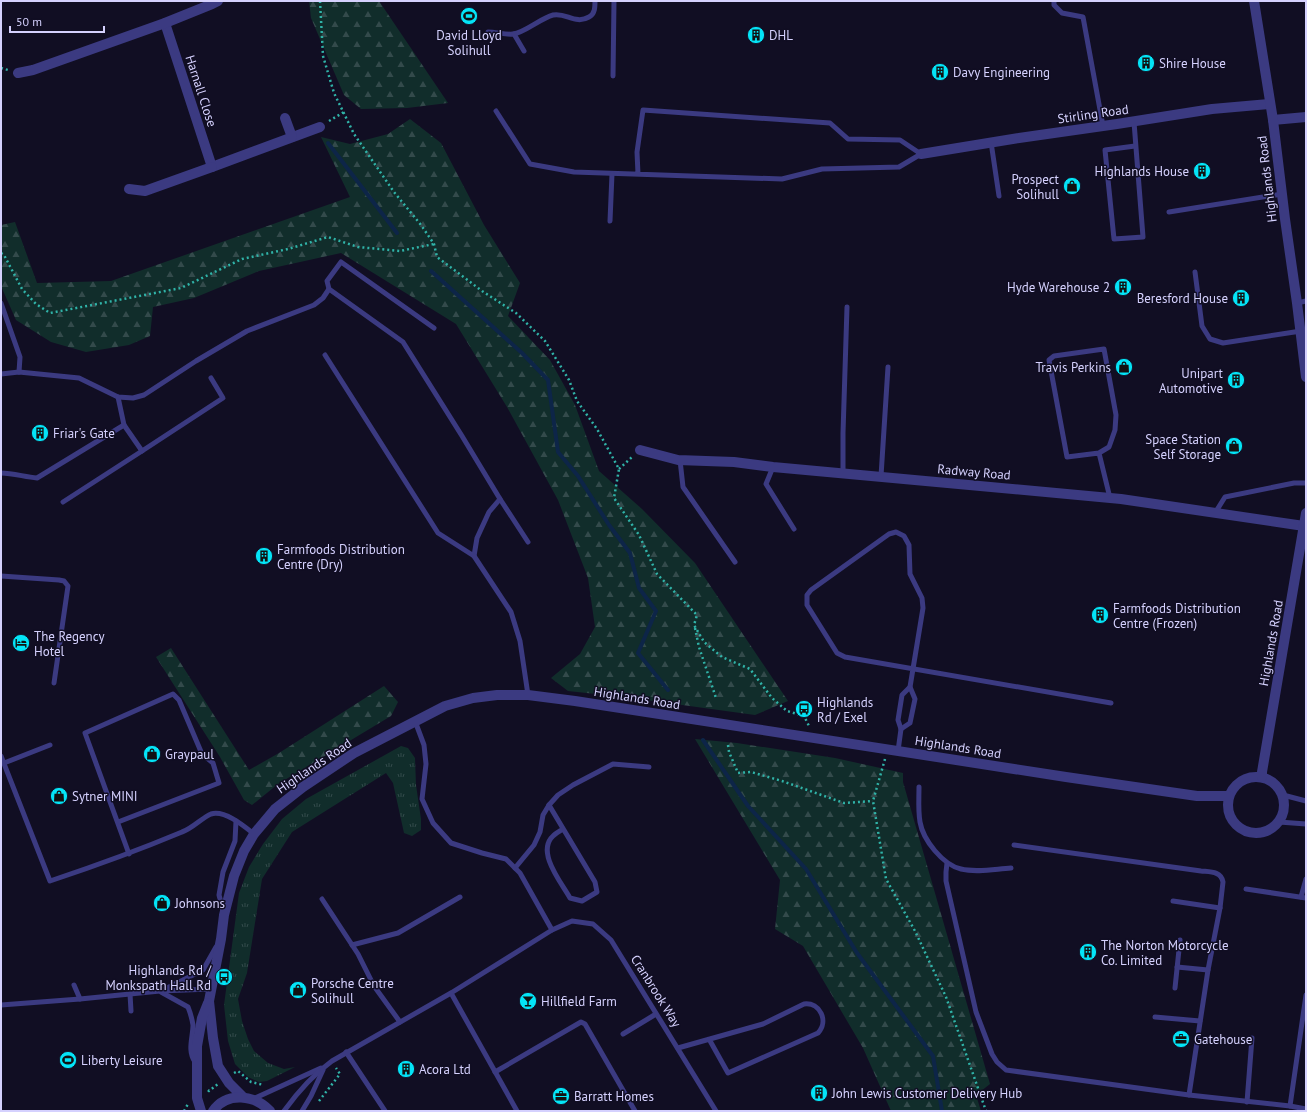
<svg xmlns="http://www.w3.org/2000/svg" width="1307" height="1112" font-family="'PT Sans',sans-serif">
<defs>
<pattern id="grass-tufts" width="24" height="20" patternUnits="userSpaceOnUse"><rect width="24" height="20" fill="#112d2b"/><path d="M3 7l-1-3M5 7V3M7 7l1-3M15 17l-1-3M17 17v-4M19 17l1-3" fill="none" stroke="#334a4b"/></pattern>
<pattern id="forest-firs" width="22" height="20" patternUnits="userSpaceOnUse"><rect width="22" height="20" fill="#112d2b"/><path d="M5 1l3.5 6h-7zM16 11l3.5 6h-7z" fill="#334a4b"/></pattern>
</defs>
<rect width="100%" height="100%" fill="#110e23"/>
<path fill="url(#grass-tufts)" d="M401 746 408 748 415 758 416 785 421 819V830L412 836 404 833 393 783 386 773 292 832 262 879 247 973 238 999 242 1021 248 1039 254 1051 268 1063 284 1069 295 1067 267 1081 259 1082 248 1077 235 1064 228 1041 224 1005 239 893 249 867 263 844 282 819 306 799Z"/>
<g fill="url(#forest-firs)">
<path d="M309 1H379L448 103 407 108 361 109 344 95 311 18Z"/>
<path d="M410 119 441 143 484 225 520 283 508 316 550 360 575 405 599 471 642 509 695 563 788 701 755 715 624 697 568 691 551 678 580 654 595 627 588 578 558 500 507 407 456 324 341 253 259 271 194 298 153 307 150 336 129 345 86 352 51 342 16 320 1 286V225L15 222 37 283 111 281 350 197 321 137 350 144 388 134Z"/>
<path d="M171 648 249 770 279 753 384 686 398 702 391 716 278 784 252 805 244 800 220 757 156 657Z"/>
<path d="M695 739 737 743 835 758 903 773V782L990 1084 976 1095 981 1111H891L863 1048 803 946 775 929 780 880Z"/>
</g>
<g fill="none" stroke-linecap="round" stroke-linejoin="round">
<g stroke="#0d2548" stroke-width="4">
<path d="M328 143 397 233"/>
<path d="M431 271 522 353 548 380 558 452 578 476 609 525 630 553 639 588 656 611 638 653 668 690"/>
<path d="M703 740 748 806 806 869 857 953 933 1056 942 1111"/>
</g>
<g stroke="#30b3a8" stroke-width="2.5" stroke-dasharray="2 3" stroke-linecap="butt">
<path d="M320 1 323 56 334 93 354 134 394 192 421 225 434 244 437 257 482 291 516 313 545 341 569 380 577 401 597 429 619 469 614 498 639 535 657 574 697 615 694 625 704 642 722 657 750 669 772 698 787 711 804 716 809 726"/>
<path d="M1 68 8 70"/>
<path d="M329 121 344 112"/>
<path d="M1 253 4 255 22 289 36 304 50 313 181 288 242 259 288 249 328 237 358 247 400 251 434 244"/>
<path d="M619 469 632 457"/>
<path d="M695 628 699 647 716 698"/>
<path d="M728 745 729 752 738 773 751 772 782 781 844 803 873 801"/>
<path d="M885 759 873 801 886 879 915 931 946 997 986 1111"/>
<path d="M234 1073 238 1071 251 1082 264 1085"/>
<path d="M208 1090 209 1091 218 1084"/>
<path d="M319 1101 340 1074 336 1068"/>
<path d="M184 1111 188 1104"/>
</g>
<g stroke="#3b3a81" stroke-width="5">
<path d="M1054 1V5L1062 13 1083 17 1103 126"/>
<path d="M488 32C496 32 506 35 513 34 524 33 541 18 553 15 566 12 575 25 589 17 595 14 595 7 595 1"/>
<path d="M514 34 524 51"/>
<path d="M613 76 614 1"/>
<path d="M496 111 530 164 574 172 782 179 822 169 899 167 921 154 900 140 848 139 830 123 643 110 637 152 638 174"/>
<path d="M1134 122 1143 237 1114 239 1105 150 1135 146"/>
<path d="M991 142 999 196"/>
<path d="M1169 212 1282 194"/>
<path d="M610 221 612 174"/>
<path d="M1195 272 1202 326 1210 339 1223 343 1301 331"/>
<path d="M1 303 20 357 19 372"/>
<path d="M1297 303 1306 301"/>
<path d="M434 328 341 262 327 281 329 289 403 342 462 436 500 499 489 512 477 538 474 556"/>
<path d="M325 355 438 533 474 556 511 612 520 641 528 695"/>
<path d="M1 374 19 372 79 378 118 397 133 398 144 395 196 361 247 331 314 305 323 298 329 289"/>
<path d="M118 397 124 425"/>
<path d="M142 451 223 398 211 378"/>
<path d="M1099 453 1109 447 1115 430 1116 415 1104 349 1054 356 1049 360 1067 457 1099 453 1110 498"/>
<path d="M680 460 683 487 735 562"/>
<path d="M773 467 766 484 794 529"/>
<path d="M1 473C13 473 25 477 37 478L124 425 142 451 63 502"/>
<path d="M843 473V433L847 307"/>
<path d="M881 476 888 367"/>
<path d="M500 499 528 542"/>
<path d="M1215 513 1225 497 1294 483H1306"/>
<path d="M1 576 59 580 64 581 68 586 54 683"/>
<path d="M415 721 424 745 426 764 422 799 433 823 451 843 482 853 506 859 520 873 552 930 572 921 593 924 611 940 716 1111"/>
<path d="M901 729 910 723 915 699 910 687 923 608 922 598 910 574 909 545 904 536 896 532 889 534 811 590 807 595V605L837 653 845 657 1111 703"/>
<path d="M898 751 901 729 898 720 902 695 910 687"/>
<path d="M1 756 50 881C95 866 139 850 182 832 192 829 203 817 211 814 225 810 244 826 254 834"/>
<path d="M4 763 50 745"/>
<path d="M919 787C919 799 918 810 920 822 923 840 943 865 961 869 977 873 995 869 1011 868"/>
<path d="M1283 795 1306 801"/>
<path d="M549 805 595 882 597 892 582 901 570 898C561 882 536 852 553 836 556 833 560 831 563 829"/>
<path d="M118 822 219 783 213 763 202 754 179 700 173 694 85 733 129 854"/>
<path d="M1279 822 1306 824"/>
<path d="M1014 845 1201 871C1210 872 1221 871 1223 882L1220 908 1208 970 1189 1095"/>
<path d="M947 863 946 872V881L976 1012 992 1054 997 1062 1006 1070 1189 1095 1290 1106"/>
<path d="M515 868 534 845 540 832 543 815 549 805 558 795 573 785 613 764 649 767"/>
<path d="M1246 889 1306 898"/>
<path d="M1301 897 1306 879"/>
<path d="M322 899 358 954 374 986 400 1022"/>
<path d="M1173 901 1220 908"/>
<path d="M223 910 219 895 223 872 235 841 236 821"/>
<path d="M352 945 398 933 460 897"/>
<path d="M1177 967 1208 970"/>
<path d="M74 985 80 999"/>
<path d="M1175 988 1180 940"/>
<path d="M163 990 203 970 216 947"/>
<path d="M161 992 188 1007C190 1012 192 1019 193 1025 193 1037 187 1051 195 1062"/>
<path d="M451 993 552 930"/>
<path d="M130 994 131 1011"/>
<path d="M1306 995 1290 1106 1306 1109"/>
<path d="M1 1005 80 999 160 991 211 989"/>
<path d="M1155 1017 1200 1021"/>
<path d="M623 1034 656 1014"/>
<path d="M678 1048 763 1024 804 1004C820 1002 829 1021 818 1033L728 1073 709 1039"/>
<path d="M346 1052 385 1111"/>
<path d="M495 1072 581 1022 585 1024 635 1111"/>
<path d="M253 1099 321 1068"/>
<path d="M1247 1102 1252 1038"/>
<path d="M284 1111C297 1093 314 1074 332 1061L451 993 517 1111"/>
<path d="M302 1111 311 1096 323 1070"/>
</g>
<g stroke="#3b3a81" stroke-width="10">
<path d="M165 23 212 167 320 127"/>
<path d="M18 73 33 70 165 23 212 4 218 1"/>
<path d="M285 118 292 137"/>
<path d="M1273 120 1306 117"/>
<path d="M921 154 1019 138 1117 124 1212 109 1269 104"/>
<path d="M129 189 145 191 212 167"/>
<path d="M640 450 678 460 734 462 773 467 1121 499 1304 526"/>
</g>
<g stroke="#3b3a81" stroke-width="10">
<path d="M1254 1 1273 120 1285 219 1297 303 1306 377"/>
<circle cx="1256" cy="805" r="28"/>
<path d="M1262 777V772L1306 513"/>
<path d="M243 1097 229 1083 218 1066 213 1038 209 1001 221 939 224 915 234 876 244 851 254 834 275 809 303 787 354 753 445 706 473 698 497 695H528L575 701 1066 777 1197 796H1229"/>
<path d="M201 1111 197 1098V1046L202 1018 208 1003"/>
<path d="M213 1111C227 1091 255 1095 270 1111"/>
</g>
</g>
<defs>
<symbol id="stadium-disc" viewBox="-11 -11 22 22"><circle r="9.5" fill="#04e4f7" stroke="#110e23"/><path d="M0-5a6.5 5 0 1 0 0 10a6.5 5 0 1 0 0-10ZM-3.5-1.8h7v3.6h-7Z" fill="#111"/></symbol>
<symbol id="building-disc" viewBox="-11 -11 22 22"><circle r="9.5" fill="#04e4f7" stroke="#110e23"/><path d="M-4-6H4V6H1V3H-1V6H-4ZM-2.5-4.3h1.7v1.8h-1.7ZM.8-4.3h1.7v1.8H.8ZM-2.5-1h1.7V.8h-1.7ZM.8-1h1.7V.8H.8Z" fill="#111"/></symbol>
<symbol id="shop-disc" viewBox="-11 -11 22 22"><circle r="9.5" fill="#04e4f7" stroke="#110e23"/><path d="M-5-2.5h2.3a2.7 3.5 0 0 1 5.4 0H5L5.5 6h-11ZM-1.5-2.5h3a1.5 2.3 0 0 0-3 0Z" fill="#111"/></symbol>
<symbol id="hotel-disc" viewBox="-11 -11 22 22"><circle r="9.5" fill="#04e4f7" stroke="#110e23"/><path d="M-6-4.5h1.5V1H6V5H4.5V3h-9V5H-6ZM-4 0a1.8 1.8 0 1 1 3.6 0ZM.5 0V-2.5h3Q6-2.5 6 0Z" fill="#111"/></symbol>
<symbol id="bus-disc" viewBox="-11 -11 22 22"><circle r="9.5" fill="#04e4f7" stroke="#110e23"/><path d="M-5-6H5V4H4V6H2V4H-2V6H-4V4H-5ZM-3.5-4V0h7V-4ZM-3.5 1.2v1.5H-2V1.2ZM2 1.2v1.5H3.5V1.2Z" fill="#111"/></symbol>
<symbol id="bar-disc" viewBox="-11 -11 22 22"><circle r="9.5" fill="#04e4f7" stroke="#110e23"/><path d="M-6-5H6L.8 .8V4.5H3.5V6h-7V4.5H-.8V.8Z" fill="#111"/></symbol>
<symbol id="office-disc" viewBox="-11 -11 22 22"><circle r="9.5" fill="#04e4f7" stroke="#110e23"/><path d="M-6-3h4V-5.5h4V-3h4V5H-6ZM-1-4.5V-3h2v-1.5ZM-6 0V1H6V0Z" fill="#111"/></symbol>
</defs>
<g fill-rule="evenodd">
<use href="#stadium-disc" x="459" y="6" width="20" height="20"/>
<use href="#building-disc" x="746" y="25" width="20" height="20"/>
<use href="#building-disc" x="1136" y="53" width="20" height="20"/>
<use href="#building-disc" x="930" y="62" width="20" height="20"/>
<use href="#building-disc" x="1192" y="161" width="20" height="20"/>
<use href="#shop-disc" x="1062" y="176" width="20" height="20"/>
<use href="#building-disc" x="1113" y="277" width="20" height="20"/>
<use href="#building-disc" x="1231" y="288" width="20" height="20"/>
<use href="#shop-disc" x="1114" y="357" width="20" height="20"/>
<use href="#building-disc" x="1226" y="370" width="20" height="20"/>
<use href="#building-disc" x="30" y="423" width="20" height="20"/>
<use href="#shop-disc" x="1224" y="436" width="20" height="20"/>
<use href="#building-disc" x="254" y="546" width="20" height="20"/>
<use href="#building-disc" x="1090" y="605" width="20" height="20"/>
<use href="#hotel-disc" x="11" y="633" width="20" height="20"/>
<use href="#bus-disc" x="794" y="699" width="20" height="20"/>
<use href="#shop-disc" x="142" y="744" width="20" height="20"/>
<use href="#shop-disc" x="49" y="786" width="20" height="20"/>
<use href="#shop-disc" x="152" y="893" width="20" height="20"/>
<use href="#building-disc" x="1078" y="942" width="20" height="20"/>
<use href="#bus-disc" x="214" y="967" width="20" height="20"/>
<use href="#shop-disc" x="288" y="980" width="20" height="20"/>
<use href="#bar-disc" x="518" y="991" width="20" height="20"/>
<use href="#office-disc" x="1171" y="1029" width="20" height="20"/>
<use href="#stadium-disc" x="58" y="1050" width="20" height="20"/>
<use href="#building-disc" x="396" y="1059" width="20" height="20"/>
<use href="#building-disc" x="809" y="1083" width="20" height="20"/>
<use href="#office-disc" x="551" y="1086" width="20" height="20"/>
</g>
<g text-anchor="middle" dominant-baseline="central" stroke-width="3" stroke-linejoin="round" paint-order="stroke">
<g font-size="13" fill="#d5d1fe" stroke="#110e23" text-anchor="start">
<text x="469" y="35" text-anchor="middle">David Lloyd<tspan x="469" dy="15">Solihull</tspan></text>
<text x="769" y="35">DHL</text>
<text x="1159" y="63">Shire House</text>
<text x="953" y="72">Davy Engineering</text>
<text x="1189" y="171" text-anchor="end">Highlands House</text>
<text x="1059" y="179" text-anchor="end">Prospect<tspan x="1059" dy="15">Solihull</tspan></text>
<text x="1110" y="287" text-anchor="end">Hyde Warehouse 2</text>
<text x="1228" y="298" text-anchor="end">Beresford House</text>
<text x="1111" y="367" text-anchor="end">Travis Perkins</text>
<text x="1223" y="373" text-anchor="end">Unipart<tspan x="1223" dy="15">Automotive</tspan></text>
<text x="53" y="433">Friar's Gate</text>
<text x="1221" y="439" text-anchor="end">Space Station<tspan x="1221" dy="15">Self Storage</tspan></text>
<text x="277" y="549">Farmfoods Distribution<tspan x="277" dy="15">Centre (Dry)</tspan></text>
<text x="1113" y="608">Farmfoods Distribution<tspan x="1113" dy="15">Centre (Frozen)</tspan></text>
<text x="34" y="636">The Regency<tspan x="34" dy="15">Hotel</tspan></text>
<text x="817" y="702">Highlands<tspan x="817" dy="15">Rd / Exel</tspan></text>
<text x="165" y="754">Graypaul</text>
<text x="72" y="796">Sytner MINI</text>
<text x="175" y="903">Johnsons</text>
<text x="1101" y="945">The Norton Motorcycle<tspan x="1101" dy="15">Co. Limited</tspan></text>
<text x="211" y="970" text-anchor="end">Highlands Rd /<tspan x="211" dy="15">Monkspath Hall Rd</tspan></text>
<text x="311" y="983">Porsche Centre<tspan x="311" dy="15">Solihull</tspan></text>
<text x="541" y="1001">Hillfield Farm</text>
<text x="1194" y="1039">Gatehouse</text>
<text x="81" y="1060">Liberty Leisure</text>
<text x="419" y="1069">Acora Ltd</text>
<text x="832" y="1093">John Lewis Customer Delivery Hub</text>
<text x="574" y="1096">Barratt Homes</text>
</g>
<g font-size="13" fill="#d5d1fe" stroke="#110e23">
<text transform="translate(201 91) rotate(72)">Harnall Close</text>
<text transform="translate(1093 114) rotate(-8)">Stirling Road</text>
<text transform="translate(1267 179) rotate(-97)">Highlands Road</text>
<text transform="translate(974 472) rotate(5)">Radway Road</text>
<text transform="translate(1271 643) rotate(-80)">Highlands Road</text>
<text transform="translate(637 698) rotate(9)">Highlands Road</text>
<text transform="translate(958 747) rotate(9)">Highlands Road</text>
<text transform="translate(314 766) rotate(-34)">Highlands Road</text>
<text transform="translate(656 991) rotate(58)">Cranbrook Way</text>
</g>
</g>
<rect width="1307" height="1112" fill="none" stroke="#d5d1fe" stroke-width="4"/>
<path d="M10 26v6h94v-6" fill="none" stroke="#d5d1fe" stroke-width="2"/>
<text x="16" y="26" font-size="12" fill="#d5d1fe" stroke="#110e23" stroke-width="3" paint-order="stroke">50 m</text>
</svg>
